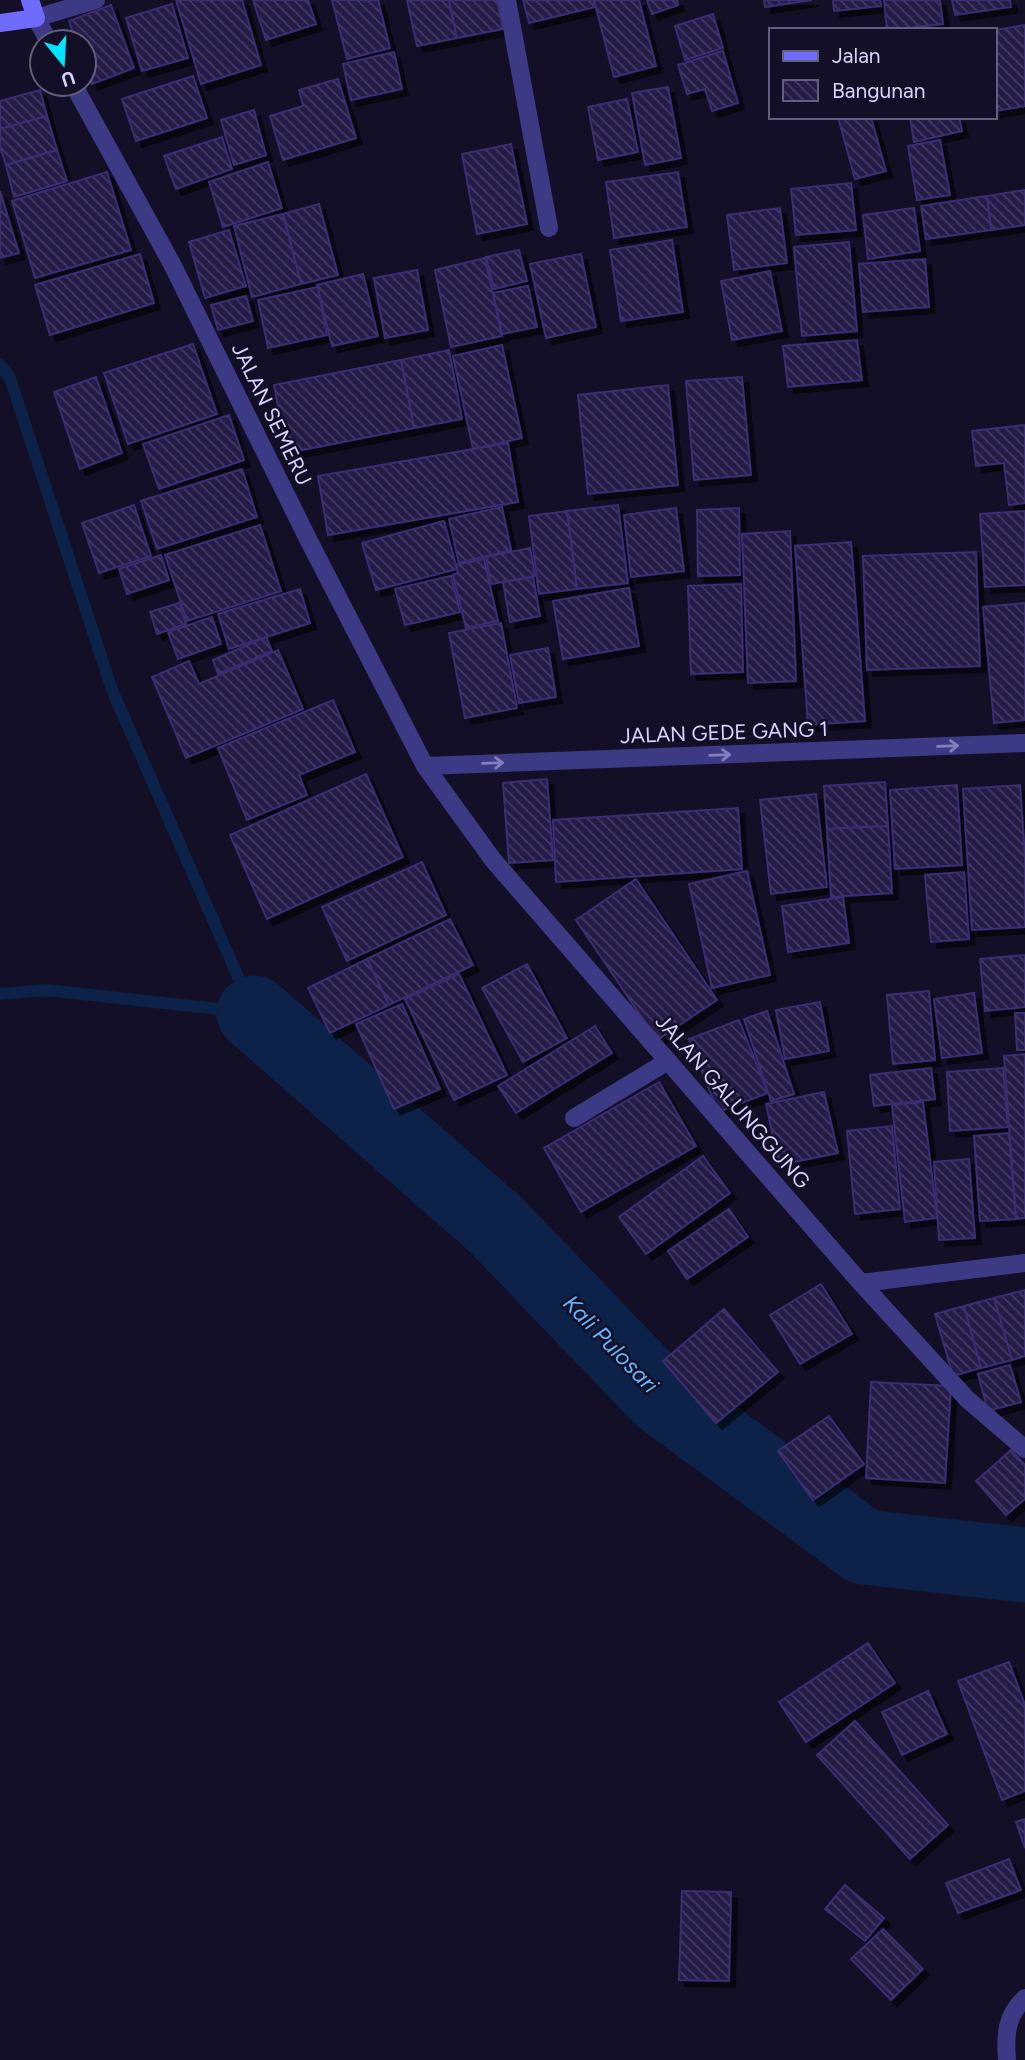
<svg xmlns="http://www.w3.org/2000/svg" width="1025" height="2060" font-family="Figtree,sans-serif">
<defs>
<pattern id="building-back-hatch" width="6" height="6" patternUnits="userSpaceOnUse" patternTransform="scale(1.75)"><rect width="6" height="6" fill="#241b47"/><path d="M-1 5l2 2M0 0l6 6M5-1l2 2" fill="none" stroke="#433b63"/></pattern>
<filter id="shadow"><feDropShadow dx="6" dy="6" stdDeviation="0" flood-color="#0009"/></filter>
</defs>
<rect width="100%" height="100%" fill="#130f26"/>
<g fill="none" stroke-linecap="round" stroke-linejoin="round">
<g stroke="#0c2248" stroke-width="12">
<path d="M0 365 10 378 112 690 254 1013"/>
<path d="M0 994 46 990 254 1013"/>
</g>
<path stroke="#0c2248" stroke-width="75" d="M254 1013 496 1225 661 1397 864 1547 1025 1565"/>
</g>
<g fill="url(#building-back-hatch)" stroke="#3b2d73" stroke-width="2" filter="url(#shadow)">
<path d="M176 0H242L261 65 201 84Z"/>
<path d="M253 0H308L316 24 266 40Z"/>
<path d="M332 0H378L390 48 347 59Z"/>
<path d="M407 0H449L457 38 417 46Z"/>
<path d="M449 0H497L503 29 457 38Z"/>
<path d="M523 0H593L595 7 529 23Z"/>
<path d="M594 0H639L656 66 614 77Z"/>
<path d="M647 0H677L678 5 652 14Z"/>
<path d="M764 0H812L765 7Z"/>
<path d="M833 0H880L881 6 834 11Z"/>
<path d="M884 0H940L943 24 887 30Z"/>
<path d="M952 0H1010L1011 7 955 15Z"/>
<path d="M172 4 188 58 142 71 126 18Z"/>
<path d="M111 5 134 68 92 84 84 63V42H76L69 21Z"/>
<path d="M713 14 723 48 685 60 675 26Z"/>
<path d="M1025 25V106L995 111V30Z"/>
<path d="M723 51 738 103 712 111 705 89 687 94 678 65Z"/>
<path d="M394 52 402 89 351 100 343 64Z"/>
<path d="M193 76 207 118 136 141 122 99Z"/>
<path d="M338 79 356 138 283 160 270 116 303 106 299 90Z"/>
<path d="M668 87 681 158 645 165 632 93Z"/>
<path d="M40 90 47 116 0 129V101Z"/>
<path d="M627 99 638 152 598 160 588 107Z"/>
<path d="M254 110 266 155 234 165 221 120Z"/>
<path d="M47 116 57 150 6 165 0 147V129Z"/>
<path d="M838 117H871L886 171 855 179Z"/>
<path d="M910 117H959L962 131 914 142Z"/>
<path d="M222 137 232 169 176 189 164 156Z"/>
<path d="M940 140 950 195 917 200 908 146Z"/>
<path d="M511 144 527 224 477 234 462 154Z"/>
<path d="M57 150 67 181 14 197 6 165Z"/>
<path d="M268 162 282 208 223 227 209 182Z"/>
<path d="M107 172 131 250 35 278 12 201Z"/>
<path d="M678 172 687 227 614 238 606 182Z"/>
<path d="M851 183 856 230 796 235 791 189Z"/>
<path d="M1025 190V225L991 230 987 196Z"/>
<path d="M0 191 19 253 0 258Z"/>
<path d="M987 196 991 230 926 239 921 206Z"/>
<path d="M319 204 338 275 301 284 283 214Z"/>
<path d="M780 208 787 263 734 270 727 215Z"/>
<path d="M914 208 920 251 868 259 863 215Z"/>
<path d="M283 214 301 284 252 297 234 226Z"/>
<path d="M229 230 246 286 205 298 189 242Z"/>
<path d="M672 240 683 312 621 321 610 250Z"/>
<path d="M849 242 857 331 802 336 794 247Z"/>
<path d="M519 250 527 281 494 289 486 257Z"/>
<path d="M140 254 154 303 50 335 35 285Z"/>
<path d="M581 254 596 327 546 338 530 264Z"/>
<path d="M485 258 502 336 451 347 435 270Z"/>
<path d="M925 259 929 307 863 312 859 264Z"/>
<path d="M417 270 428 330 385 338 374 278Z"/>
<path d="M770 271 782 331 732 340 721 281Z"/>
<path d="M363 274 378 336 332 346 317 285Z"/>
<path d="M528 286 537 327 502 334 493 293Z"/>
<path d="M318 287 327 335 268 348 258 300Z"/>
<path d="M246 296 253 321 218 330 211 305Z"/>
<path d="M857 340 862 380 788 387 783 346Z"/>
<path d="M193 344 217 414 128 444 104 373Z"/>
<path d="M502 345 522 438 473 449 453 356Z"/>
<path d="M449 350 462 419 414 428 401 360Z"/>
<path d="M401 360 414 428 287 453 274 385Z"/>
<path d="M96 377 122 453 80 469 54 392Z"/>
<path d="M742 377 751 475 694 480 686 381Z"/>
<path d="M668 385 678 485 588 494 578 395Z"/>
<path d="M229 415 244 460 159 489 143 444Z"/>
<path d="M1025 425V503L1009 505 1004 463 976 466 972 431Z"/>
<path d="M508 443 518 502 328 535 318 476Z"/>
<path d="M242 469 257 517 157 549 141 501Z"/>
<path d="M134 505 151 556 99 573 82 523Z"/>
<path d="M618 505 628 583 577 589 567 511Z"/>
<path d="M502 507 511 550 459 563 449 519Z"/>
<path d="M676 508 684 571 631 577 624 515Z"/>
<path d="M739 508 740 575 698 576 697 510Z"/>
<path d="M567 511 577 589 539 594 529 516Z"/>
<path d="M1025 511V585L985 587 980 514Z"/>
<path d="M444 521 457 569 376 590 362 543Z"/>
<path d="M260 525 281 591 187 621 165 555Z"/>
<path d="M790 531 796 681 748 683 742 534Z"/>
<path d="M851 542 865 721 808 725 795 546Z"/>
<path d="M530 548 535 576 491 584 486 557Z"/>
<path d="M976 552 980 666 867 670 863 556Z"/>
<path d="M161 555 169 580 127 594 119 569Z"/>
<path d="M484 559 498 621 466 628 453 575 458 573 456 565Z"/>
<path d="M451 576 460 612 405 625 395 589Z"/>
<path d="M533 577 540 616 510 622 503 582Z"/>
<path d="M741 584 743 672 691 674 688 586Z"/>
<path d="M629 588 639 646 563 659 553 601Z"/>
<path d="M300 589 310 623 229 649 218 614Z"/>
<path d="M179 603 186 624 157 634 150 612Z"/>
<path d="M1025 603V720L994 723 983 607Z"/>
<path d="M212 617 221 644 178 659 168 632Z"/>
<path d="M501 623 517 708 465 718 449 633Z"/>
<path d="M266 637 272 651 218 674 213 660Z"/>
<path d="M548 648 556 697 519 703 510 655Z"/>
<path d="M278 650 303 709 186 758 152 677 189 661 199 684Z"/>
<path d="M333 700 355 752 299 775 307 795 247 820 218 748Z"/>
<path d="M366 774 403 857 267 919 230 835Z"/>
<path d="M547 779 553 860 509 863 503 783Z"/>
<path d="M885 782 888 826 827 829 824 786Z"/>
<path d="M957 785 962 865 895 869 890 790Z"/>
<path d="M1020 785 1025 857V927L972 930 963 789Z"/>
<path d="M816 794 827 887 771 894 760 800Z"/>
<path d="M738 808 742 869 556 882 553 820Z"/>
<path d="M888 826 892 893 831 897 827 829Z"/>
<path d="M422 862 446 915 347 961 322 907Z"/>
<path d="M747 871 770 975 712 988 689 884Z"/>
<path d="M964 872 969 939 931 942 925 875Z"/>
<path d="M636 879 717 1000 657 1040 576 920Z"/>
<path d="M843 897 849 943 788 952 782 906Z"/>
<path d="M450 919 473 965 389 1005 367 959Z"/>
<path d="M1025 955V1007L985 1011 980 959Z"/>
<path d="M367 959 389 1005 330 1033 308 988Z"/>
<path d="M527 964 567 1038 523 1062 482 988Z"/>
<path d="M459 974 507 1075 454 1100 405 999Z"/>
<path d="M929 991 935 1060 893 1064 887 995Z"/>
<path d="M974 993 982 1053 942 1058 934 999Z"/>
<path d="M820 1002 829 1051 785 1059 776 1010Z"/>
<path d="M402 1004 440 1089 394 1109 356 1024Z"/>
<path d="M767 1011 794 1094 771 1101 744 1019Z"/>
<path d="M1015 1013H1025V1050H1017Z"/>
<path d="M739 1020 768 1093 718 1112 689 1039Z"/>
<path d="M595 1026 612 1053 516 1113 498 1086Z"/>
<path d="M1025 1054V1218L1016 1219 1004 1056Z"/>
<path d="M931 1068 935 1099 874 1106 870 1075Z"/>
<path d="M1003 1068 1008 1127 950 1131 947 1072Z"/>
<path d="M659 1082 696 1146 581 1212 544 1148Z"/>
<path d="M824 1092 838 1153 779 1165 766 1104Z"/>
<path d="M923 1102 937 1218 905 1222 892 1105Z"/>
<path d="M892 1126 900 1209 855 1214 847 1131Z"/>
<path d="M1009 1133 1016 1219 980 1221 974 1136Z"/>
<path d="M703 1156 730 1193 646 1254 619 1217Z"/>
<path d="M969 1159 975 1238 939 1240 934 1162Z"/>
<path d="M729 1209 748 1237 687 1279 668 1251Z"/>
<path d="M821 1284 852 1334 800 1364 770 1315Z"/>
<path d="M1025 1290V1356L1012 1360 994 1298Z"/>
<path d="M994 1298 1012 1360 981 1368 964 1306Z"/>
<path d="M964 1306 981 1368 953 1376 935 1314Z"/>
<path d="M724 1309 778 1372 716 1423 663 1361Z"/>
<path d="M1010 1365 1021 1402 988 1411 978 1374Z"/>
<path d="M871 1382 951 1386 945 1483 866 1478Z"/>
<path d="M829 1416 864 1464 813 1500 778 1451Z"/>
<path d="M1011 1450 1025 1465V1499L1006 1515 976 1481Z"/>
<path d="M868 1643 895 1683 806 1742 779 1702Z"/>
<path d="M1009 1662 1025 1705V1791L1002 1800 958 1681Z"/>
<path d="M928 1691 947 1734 902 1755 882 1712Z"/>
<path d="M855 1721 948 1825 910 1859 817 1755Z"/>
<path d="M1025 1819V1848L1016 1822Z"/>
<path d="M1009 1859 1021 1890 958 1913 946 1883Z"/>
<path d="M845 1885 884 1918 865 1941 825 1909Z"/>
<path d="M682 1891 731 1892 729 1981 679 1980Z"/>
<path d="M883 1929 923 1969 891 2000 851 1959Z"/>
</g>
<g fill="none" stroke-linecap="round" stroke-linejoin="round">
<g stroke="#3d3a85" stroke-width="18">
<path d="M507 0 549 228"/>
<path d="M49 42 36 18 96 0"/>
<path d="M73 84 172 264 308 539 425 766 493 860 861 1283 967 1399 1025 1449"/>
<path d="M425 766 1025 743"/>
<path d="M574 1118 668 1061"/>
<path d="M861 1283 1025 1263"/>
<path d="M1007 2060C1005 2036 1006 2015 1025 1998"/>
</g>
<path stroke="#6f6bff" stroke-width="18" d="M0 23 36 18 30 0"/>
</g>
<defs><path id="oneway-shaft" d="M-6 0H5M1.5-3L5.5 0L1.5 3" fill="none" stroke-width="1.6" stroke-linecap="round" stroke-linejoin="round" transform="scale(1.75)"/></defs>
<g stroke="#837fbc">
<use href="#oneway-shaft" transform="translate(948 746) rotate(-2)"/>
<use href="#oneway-shaft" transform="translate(720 755) rotate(-2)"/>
<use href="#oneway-shaft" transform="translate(493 763) rotate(-2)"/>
</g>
<g text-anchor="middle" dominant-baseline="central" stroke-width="5" stroke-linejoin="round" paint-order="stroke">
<g font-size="21" fill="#d9d4ff" stroke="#130f26">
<text transform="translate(272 414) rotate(64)">JALAN SEMERU</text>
<text transform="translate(724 732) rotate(-2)">JALAN GEDE GANG 1</text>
<text transform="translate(733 1101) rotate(49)">JALAN GALUNGGUNG</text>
</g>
<g font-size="23" font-style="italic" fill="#62b6ff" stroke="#130f26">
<text transform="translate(611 1344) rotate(46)">Kali Pulosari</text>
</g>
</g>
<rect x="769" y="28" width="228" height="91" fill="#130f26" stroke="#625e7d" stroke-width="2"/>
<rect x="783" y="51" width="35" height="10" fill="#6f6bff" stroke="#625e7d" stroke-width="2"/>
<text x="832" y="63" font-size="21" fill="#d9d4ff">Jalan</text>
<rect x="783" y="80" width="35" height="21" fill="url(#building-back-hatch)" stroke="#625e7d" stroke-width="2"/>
<text x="832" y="98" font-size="21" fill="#d9d4ff">Bangunan</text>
<g transform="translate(63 63) rotate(162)"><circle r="33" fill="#130f26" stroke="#625e7d" stroke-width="2"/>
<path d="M0-5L12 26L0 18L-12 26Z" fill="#00e5ff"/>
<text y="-10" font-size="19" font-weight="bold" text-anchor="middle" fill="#d9d4ff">U</text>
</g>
</svg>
